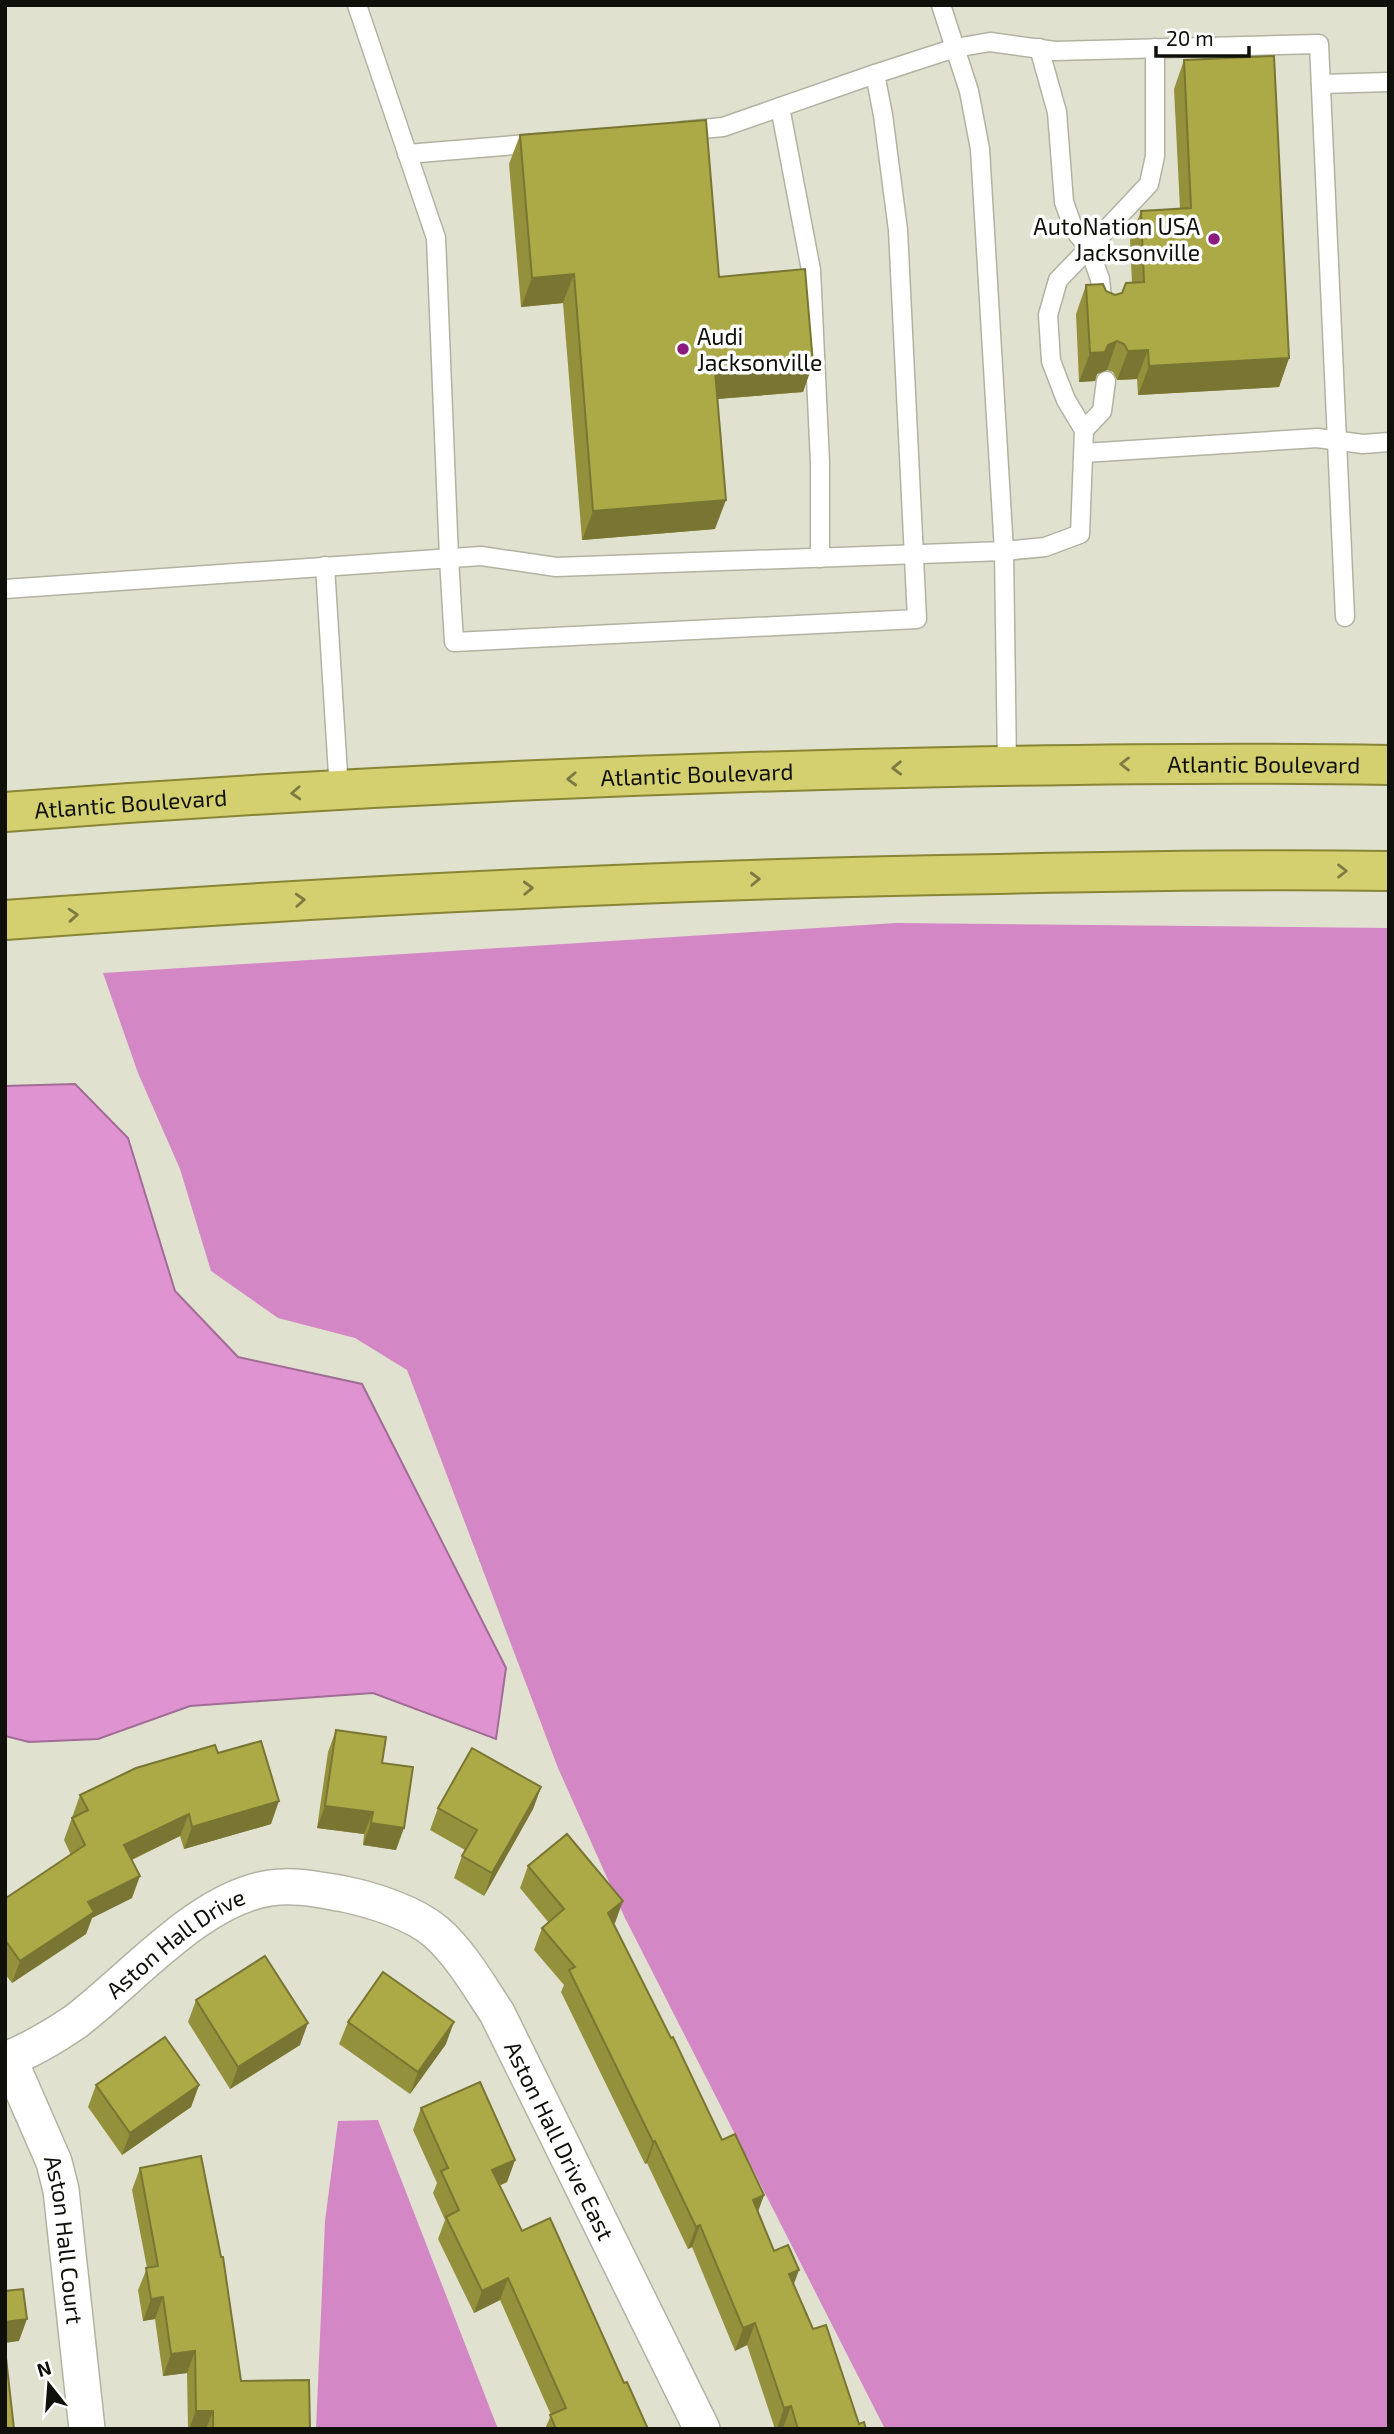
<svg xmlns="http://www.w3.org/2000/svg" width="1394" height="2434" font-family="'Exo 2',sans-serif">
<rect width="100%" height="100%" fill="#e1e1d0"/>
<g fill="#d388c5">
<path d="M896 923 1389 928V2429H885L625 1918 558 1768 407 1370 355 1338 278 1318 211 1271 180 1169 138 1073 103 973Z"/>
<path d="M378 2120 498 2429H316L325 2221 338 2121Z"/>
</g>
<path fill="#df94d1" stroke="#a16c95" stroke-width="2" d="M75 1084 128 1138 175 1291 238 1357 362 1384 506 1668 496 1739 373 1693 190 1706 98 1739 29 1742 5 1736V1086Z"/>
<g fill="none" stroke-linecap="round" stroke-linejoin="round">
<defs>
<g id="service">
<path d="M357 5 436 238 449 558 454 642 917 619 898 230 883 115 875 74 723 127 682 131"/>
<path d="M1039 48 1057 112 1064 202 1074 230 1089 248 1149 184 1155 156V48"/>
<path d="M875 74 955 48 990 42 1055 51 1319 44 1345 617"/>
<path d="M1321 84 1389 82"/>
<path d="M780 107 811 270 820 463V558"/>
<path d="M407 154 539 143"/>
<path d="M1084 430 1102 411 1106 381"/>
<path d="M1084 453 1317 438 1363 444 1389 442"/>
<path d="M325 566 339 790"/>
<path d="M5 589 481 556 556 567 1004 551 980 149 969 91 941 5"/>
<path d="M1007 766 1004 551 1045 547 1080 534 1084 430 1066 400 1051 361 1048 315 1058 280 1089 248 1100 279 1103 307"/>
</g>
<g id="minor">
<path id="s1" d="M9 2059 54 2162 61 2190 87 2429"/>
<path id="s2" d="M5 2060C27 2052 56 2035 75 2022 132 1979 198 1899 270 1888 295 1884 320 1890 344 1894 373 1900 414 1913 436 1932 461 1954 479 1986 497 2013L702 2429"/>
</g>
<g id="trunk">
<path id="s3" d="M5 812C320 788 635 773 950 767 1096 764 1243 762 1389 765"/>
<path d="M5 920C336 896 667 879 999 874 1129 871 1259 869 1389 871"/>
</g>
</defs>
<use href="#service" stroke="#b2b2a2" stroke-width="21"/>
<use href="#minor" stroke="#b2b2a2" stroke-width="38"/>
<use href="#trunk" stroke="#888634" stroke-width="42"/>
<use href="#service" stroke="#fff" stroke-width="18"/>
<use href="#minor" stroke="#fff" stroke-width="35"/>
<use href="#trunk" stroke="#d4d06f" stroke-width="38"/>
</g>
<g fill="#94913d">
<path d="M1184 60 1289 358 1279 387 1138 395 1137 379 1117 380 1113 372 1107 370 1097 374 1095 381 1079 382 1076 314 1086 285 1115 295 1122 293 1132 283 1130 240 1141 211 1180 209 1174 89Z"/>
<path d="M520 135 719 277 813 363 803 392 717 399 715 529 582 540 563 303 521 307 509 164Z"/>
<path d="M336 1730 382 1763 396 1850 363 1845 364 1834 317 1828 328 1752Z"/>
<path d="M218 1753 271 1824 184 1849 180 1836 132 1860V1898L92 1918 86 1934 12 1983 5 1974V1897L6 1898 71 1855 64 1840 80 1795Z"/>
<path d="M541 1787 533 1809 484 1896 454 1878 462 1856 465 1850 430 1830 438 1808Z"/>
<path d="M528 1866 615 1923 613 1924 722 2140 764 2195 758 2211 774 2251 794 2284 813 2329 859 2424 866 2429H775L747 2345 735 2351 692 2247 688 2249 647 2163 645 2164 561 1992 564 1985 534 1950 542 1928 549 1923 520 1888Z"/>
<path d="M196 2000 300 2045 230 2089 188 2022Z"/>
<path d="M348 2022 446 2044 410 2094 339 2044Z"/>
<path d="M96 2085H199L191 2107 122 2155 88 2107Z"/>
<path d="M421 2108 515 2160 507 2182 499 2186 522 2231 624 2383 648 2429H545L551 2415 500 2300 474 2313 438 2239 445 2220 433 2193 437 2183 413 2130Z"/>
<path d="M140 2168 241 2381 310 2429H188L187 2373 163 2376 155 2319 143 2321 138 2290 147 2268 132 2190Z"/>
</g>
<g fill="#787632">
<path d="M574 274 563 303 521 307 532 278Z"/>
<path d="M1117 341 1107 370 1097 374 1095 381 1079 382 1090 353Z"/>
<path d="M1148 350 1137 379 1117 380 1128 351Z"/>
<path d="M1289 358 1279 387 1138 395 1149 366Z"/>
<path d="M813 363 803 392 704 400 715 371Z"/>
<path d="M726 500 715 529 582 540 593 511Z"/>
<path d="M541 1787 533 1809 484 1896 492 1873Z"/>
<path d="M279 1801 271 1824 184 1849 192 1827Z"/>
<path d="M325 1806 373 1812 364 1834 317 1828Z"/>
<path d="M189 1814 180 1836 116 1867 124 1845Z"/>
<path d="M371 1823 404 1828 396 1850 363 1845Z"/>
<path d="M140 1876 132 1898 92 1918 86 1934 12 1983 20 1961 88 1902Z"/>
<path d="M623 1901 615 1923 600 1935 608 1913Z"/>
<path d="M454 2022 446 2044 410 2094 418 2072Z"/>
<path d="M308 2023 300 2045 230 2089 238 2067Z"/>
<path d="M199 2085 191 2107 122 2155 130 2133Z"/>
<path d="M655 2141 647 2163 645 2164 653 2142Z"/>
<path d="M515 2160 507 2182 484 2192 492 2170Z"/>
<path d="M764 2195 756 2217 753 2200Z"/>
<path d="M700 2225 692 2247 688 2249 696 2227Z"/>
<path d="M799 2270 791 2292 789 2274Z"/>
<path d="M508 2278 500 2300 474 2313 482 2291Z"/>
<path d="M163 2297 155 2319 143 2321 151 2299Z"/>
<path d="M27 2319 19 2341 5 2343V2322Z"/>
<path d="M755 2323 747 2345 735 2351 743 2328Z"/>
<path d="M195 2351 187 2373 163 2376 171 2354Z"/>
<path d="M791 2406 783 2428 777 2429 784 2408Z"/>
<path d="M196 2411H213L206 2429H189Z"/>
</g>
<g fill="#aca947" stroke="#787632" stroke-width="2">
<path d="M1274 56 1289 358 1149 366 1148 350 1128 351 1124 344 1117 341 1108 345 1105 352 1090 353 1086 285 1103 284 1106 291 1115 295 1122 293 1126 283 1144 282 1141 211 1191 208 1184 60Z"/>
<path d="M706 120 719 277 805 269 813 363 715 371 726 500 593 511 574 274 532 278 520 135Z"/>
<path d="M336 1730 386 1737 382 1763 413 1767 404 1828 371 1823 373 1812 325 1806Z"/>
<path d="M261 1741 279 1801 192 1827 189 1814 124 1845 140 1876 88 1902 94 1912 20 1961 5 1940V1897L6 1898 85 1845 72 1818 88 1810 80 1795 136 1768 215 1745 218 1753Z"/>
<path d="M472 1748 541 1787 492 1873 462 1856 477 1830 438 1808Z"/>
<path d="M567 1834 623 1901 608 1913 671 2038 673 2037 722 2140 735 2134 764 2195 753 2200 774 2251 788 2245 799 2270 789 2274 813 2329 826 2325 859 2424 864 2422 866 2429H798L791 2406 784 2408 755 2323 743 2328 700 2225 696 2227 655 2141 653 2142 569 1970 575 1967 542 1928 564 1909 528 1866Z"/>
<path d="M265 1956 308 2023 238 2067 196 2000Z"/>
<path d="M383 1972 454 2022 418 2072 348 2022Z"/>
<path d="M165 2037 199 2085 130 2133 96 2085Z"/>
<path d="M480 2082 515 2160 492 2170 522 2231 550 2218 624 2383 627 2382 648 2429H556L550 2415 566 2408 508 2278 482 2291 446 2217 459 2210 441 2171 448 2168 421 2108Z"/>
<path d="M201 2156 221 2257H223L241 2381 309 2380 310 2429H213V2411H196L195 2351 171 2354 163 2297 151 2299 146 2268 158 2266 140 2168Z"/>
<path d="M23 2289 27 2319 5 2322V2291Z"/>
<path d="M5 2349 14 2429H5Z"/>
</g>
<defs><path id="oneway-chevron" d="M-2-3.5L2.5 0L-2 3.5" fill="none" stroke-width="1.6" stroke-linecap="round" stroke-linejoin="round" transform="scale(1.75)"/></defs>
<g stroke="#7c7a42">
<use href="#oneway-chevron" transform="translate(1125 764) rotate(-180)"/>
<use href="#oneway-chevron" transform="translate(897 768) rotate(179)"/>
<use href="#oneway-chevron" transform="translate(572 779) rotate(178)"/>
<use href="#oneway-chevron" transform="translate(296 793) rotate(177)"/>
<use href="#oneway-chevron" transform="translate(1342 871)"/>
<use href="#oneway-chevron" transform="translate(755 879) rotate(-2)"/>
<use href="#oneway-chevron" transform="translate(528 888) rotate(-2)"/>
<use href="#oneway-chevron" transform="translate(300 900) rotate(-3)"/>
<use href="#oneway-chevron" transform="translate(73 915) rotate(-4)"/>
</g>
<g fill="#8b1b7e" stroke="#fff" stroke-width="2.5">
<circle cx="1214" cy="239" r="7"/>
<circle cx="683" cy="349" r="7"/>
</g>
<g text-anchor="middle" dominant-baseline="central" stroke-width="7" stroke-linejoin="round" paint-order="stroke">
<g font-size="23" fill="#10100a" stroke="#fff" text-anchor="end">
<text x="1200" y="226">AutoNation USA<tspan x="1200" dy="26">Jacksonville</tspan></text>
<text x="697" y="336" text-anchor="start">Audi<tspan x="697" dy="26">Jacksonville</tspan></text>
</g>
<g font-size="23" fill="#10100a" stroke="#fff">
<text stroke="none"><textPath href="#s3" startOffset="1260">Atlantic Boulevard</textPath></text>
<text stroke="none"><textPath href="#s3" startOffset="693">Atlantic Boulevard</textPath></text>
<text stroke="none"><textPath href="#s3" startOffset="126">Atlantic Boulevard</textPath></text>
<text stroke="none"><textPath href="#s2" startOffset="208">Aston Hall Drive</textPath></text>
<text stroke="none"><textPath href="#s2" startOffset="738">Aston Hall Drive East</textPath></text>
<text stroke="none"><textPath href="#s1" startOffset="191">Aston Hall Court</textPath></text>
</g>
</g>
<rect width="1394" height="2434" fill="none" stroke="#10100a" stroke-width="14"/>
<g transform="translate(49 2385) rotate(343)" stroke="#ffffff" stroke-width="5" paint-order="stroke">
<path d="M0-5L12 26L0 18L-12 26Z" fill="#10100a"/>
<text y="-10" font-size="19" font-weight="bold" text-anchor="middle" fill="#10100a">N</text>
</g>
<path d="M1156 46v10h93v-10" fill="none" stroke="#10100a" stroke-width="3.5"/>
<text x="1166" y="46" font-size="21" fill="#10100a" stroke="#ffffff" stroke-width="5" paint-order="stroke">20 m</text>
</svg>
